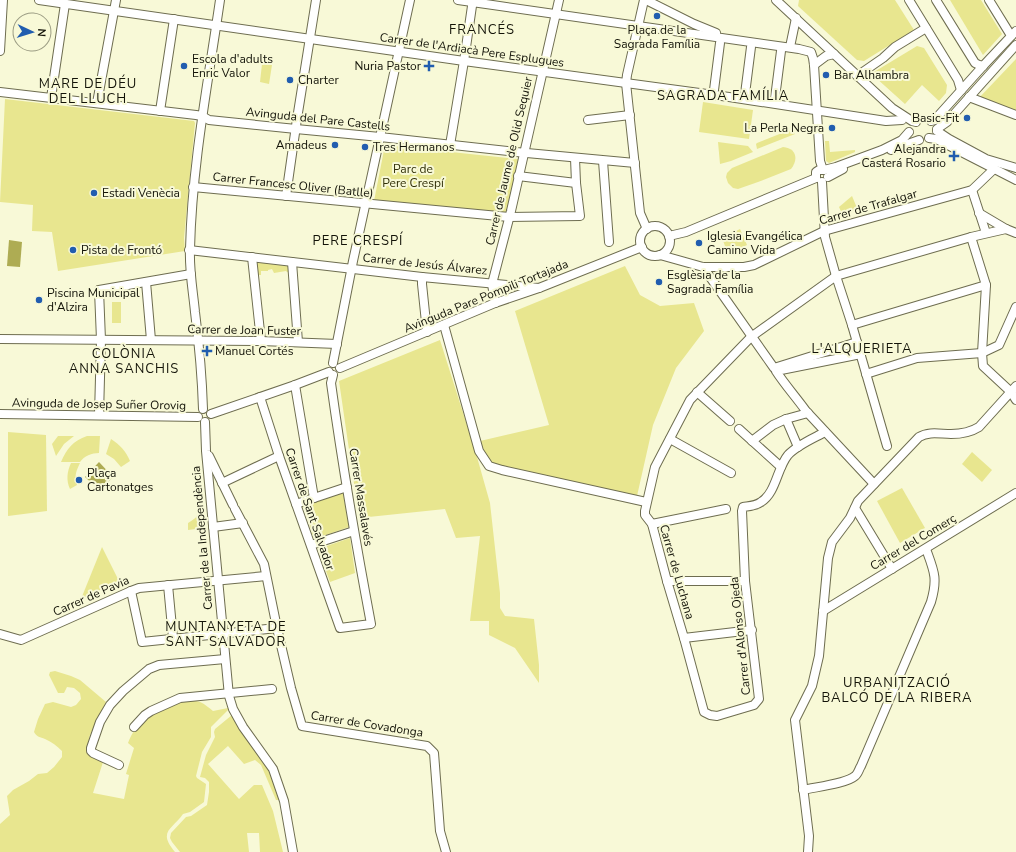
<svg xmlns="http://www.w3.org/2000/svg" width="1016" height="852" font-family="'Nunito Sans',sans-serif">
<rect width="100%" height="100%" fill="#f8f9d7"/>
<g fill="#e8e68f">
<path d="M799 0H895L914 30 864 61 857 60 798 6Z"/>
<path d="M950 0H981L1002 34 983 55Z"/>
<path d="M917 46 924 48 947 85 946 93 939 101 922 85 905 104 875 77 874 72Z"/>
<path d="M1016 59V114L978 99Z"/>
<path d="M262 64 272 65 269 84 260 82Z"/>
<path d="M5 99 194 121 195 123 184 238 185 251 58 271 52 232 32 231 33 205 0 202Z"/>
<path d="M703 102 753 110 749 139 699 132Z"/>
<path d="M787 131 793 132 795 134 757 149 756 144 757 143Z"/>
<path d="M825 141H829L830 152 855 150V152L829 163 826 161Z"/>
<path d="M718 142 748 146 753 152 731 161 720 164Z"/>
<path d="M385 145 518 159 506 214 374 201Z"/>
<path d="M783 147C796 148 799 159 791 169L758 182 738 189 733 188 728 183 726 177 727 173 732 168Z"/>
<path d="M852 196 857 208 844 218 839 207Z"/>
<path d="M740 229 747 245 728 254 722 238Z"/>
<path d="M257 262 288 266 289 268 290 273 287 272 286 271 274 273 272 269 268 270V271H261V275H258L257 265Z"/>
<path d="M625 266 640 295 660 306 694 303 704 331 676 368 653 425 637 496 501 467 488 461 480 441 549 425 515 311Z"/>
<rect x="112" y="302" width="9" height="21"/>
<path d="M440 340 477 457 490 503 500 593V608L505 616 534 619 539 665V683L515 648 489 635V621H470L480 536 456 538 445 509 359 518 339 381Z"/>
<path d="M8 432 46 435 47 511 8 516Z"/>
<path d="M58 436H74L64 444 56 456 52 444Z"/>
<path d="M87 436H100L99 453C92 453 84 456 80 462H61C67 448 73 441 87 436Z"/>
<path d="M111 439C120 445 126 451 130 461L121 467 114 459 106 454Z"/>
<path d="M972 452 992 470 982 482 962 464Z"/>
<path d="M71 463H80C76 471 74 477 77 485L70 489C66 480 67 472 71 463Z"/>
<path d="M902 488 925 528 900 543 877 501Z"/>
<path d="M343 493 349 527 314 539 303 505Z"/>
<path d="M201 509H205L204 528 188 530V523C195 519 198 516 201 509Z"/>
<path d="M350 538 355 573 330 582 318 549Z"/>
<path d="M102 547 119 581 81 599Z"/>
<path d="M55 671 71 676 80 680 106 702 90 735 86 752 104 759 93 793 124 799 129 775 126 774 134 748 128 743C132 733 137 725 145 717 154 708 188 696 200 702 205 704 209 708 213 711L228 708V710L211 727V737L202 752 196 776 197 778 206 784 204 802 190 812 183 814C173 829 157 831 175 852H0V824L10 815 7 796 13 790 29 781 38 774 47 773 54 767 62 757V751C57 746 52 742 45 739 40 737 37 737 34 732L38 719 45 704 53 702 71 707 76 705 81 699 80 693 74 688 67 687 64 693H58L49 675 50 672Z"/>
<path d="M232 715 270 772 280 797 279 800H276L261 765 255 760 244 764 228 746 208 764 239 799 254 785H262L273 811 283 852H260L259 833H247L249 852H180L172 842 170 838 171 833 186 817 191 816 207 805 209 792V782L205 778 200 777 206 755 215 737 214 732 215 729Z"/>
</g>
<g fill="#aeac53">
<path d="M9 240 22 242 20 267 7 266Z"/>
<path d="M99 462 113 477 100 491 85 477Z"/>
</g>
<g fill="none" stroke-linecap="round" stroke-linejoin="round">
<defs>
<g id="minor">
<path d="M39 0 464 61 729 97 886 121 902 120"/>
<path d="M458 0 799 49 811 52 813 58 814 65 820 161 823 170"/>
<path d="M644 0 627 75 626 83 640 213 647 229"/>
<path d="M646 0 694 24 716 33"/>
<path d="M776 0 892 108 912 121 916 122"/>
<path d="M909 0 958 80 961 90"/>
<path d="M936 0 975 63 979 65 983 66"/>
<path d="M989 0 1010 34 1011 36"/>
<path d="M790 47 796 18"/>
<path d="M0 51 3 0"/>
<path d="M814 65 826 56 834 54"/>
<path d="M857 76 883 58 895 47 926 28"/>
<path d="M714 90 720 43"/>
<path d="M0 92 196 115 202 116 209 120 296 129 380 137 516 152 635 163"/>
<path d="M745 94 751 47"/>
<path d="M969 97 1016 115"/>
<path d="M51 98 65 4"/>
<path d="M775 98 781 51"/>
<path d="M97 103 116 0"/>
<path d="M160 111 174 19"/>
<path d="M588 120 630 115"/>
<path d="M931 121 935 120 939 115 983 66 1016 31"/>
<path d="M937 129 947 122 1016 45"/>
<path d="M937 131 949 139 986 159 1016 168"/>
<path d="M929 138 936 139 1016 180"/>
<path d="M450 145 464 61 472 6 474 0"/>
<path d="M891 150 919 140"/>
<path d="M603 161 609 242"/>
<path d="M518 176 576 183"/>
<path d="M828 177 843 169"/>
<path d="M816 178V172L819 170H824L836 167 882 150 902 140 909 132"/>
<path d="M822 182 825 237 836 276 852 325 887 446"/>
<path d="M193 187 509 217 580 216 576 183 575 158"/>
<path d="M972 190 986 233"/>
<path d="M286 196 297 119 316 0"/>
<path d="M979 213 1006 229 1016 233"/>
<circle cx="655" cy="241" r="15"/>
<path d="M669 236 686 232 816 178"/>
<path d="M971 237 986 285 982 353 983 366 1011 392 1016 400"/>
<path d="M189 250 422 277 539 288"/>
<path d="M660 255 703 267H744L754 265 824 231 972 190 994 169"/>
<path d="M252 257 261 341"/>
<path d="M292 262 298 342"/>
<path d="M703 267 774 368 857 342"/>
<path d="M422 277V284L427 332"/>
<path d="M146 282 151 340"/>
<path d="M495 303 492 284 511 211 559 0"/>
<path d="M444 325 479 451 489 466 502 470 646 502"/>
<path d="M852 325 986 285"/>
<path d="M0 339 261 341 337 344"/>
<path d="M861 354 776 371C785 385 796 397 806 411L874 484"/>
<path d="M333 363 353 261 410 0"/>
<path d="M340 368 495 303 539 288 642 247"/>
<path d="M866 374 917 358 982 353 999 345 1016 307"/>
<path d="M295 385 314 498"/>
<path d="M697 392 730 421"/>
<path d="M260 397 279 456 340 628 371 624C356 544 342 463 331 383L333 375"/>
<path d="M203 409C202 376 199 344 195 312 193 291 189 270 190 249 192 165 208 83 220 0"/>
<path d="M0 414 198 417"/>
<path d="M211 414 295 385 329 372"/>
<path d="M99 415 101 340 99 290 191 274"/>
<path d="M786 419 798 447"/>
<path d="M205 422 206 451 229 696 233 709 243 727 273 769 284 801 293 852"/>
<path d="M739 429 781 467"/>
<path d="M825 432C814 438 797 445 788 455 777 468 776 493 761 502 756 506 750 506 743 507L742 511 745 581 759 699 754 705 717 716 710 715 704 712 684 638 667 581 652 524 645 515V511L655 467 690 400 751 337 836 276 971 237 1006 229"/>
<path d="M670 439 731 473"/>
<path d="M752 441 773 425 786 419 808 413"/>
<path d="M209 456 233 505"/>
<path d="M222 483 279 456"/>
<path d="M296 504 347 487"/>
<path d="M855 508 892 569"/>
<path d="M235 509 264 564 277 628 291 688 302 726 427 746 434 753 440 831 446 852"/>
<path d="M652 524 726 509"/>
<path d="M213 527 243 523"/>
<path d="M311 545 354 531"/>
<path d="M667 581H745"/>
<path d="M168 585 173 638"/>
<path d="M131 591 142 642 277 628"/>
<path d="M823 611 1016 493"/>
<path d="M0 634 21 640 131 591 139 588 266 576"/>
<path d="M684 638 752 630"/>
<path d="M134 727 145 715 151 711 180 698 272 689"/>
<path d="M119 765 93 753 91 751V748L100 722 110 705 123 691 149 669 159 665 225 659"/>
<path d="M803 790C815 787 846 784 855 776 858 774 859 769 861 766L931 602C938 578 934 571 926 549"/>
<path d="M808 852 809 836 795 720 812 686 819 656 828 558 832 542 850 518 858 501 919 437C929 431 940 434 951 434 960 434 971 432 979 427L1016 386"/>
</g>
</defs>
<use href="#minor" stroke="#6e6d50" stroke-width="10"/>
<use href="#minor" stroke="#fff" stroke-width="8"/>
</g>
<g fill="#215daf" stroke="#f8f9d7" stroke-width="1.5">
<circle cx="657" cy="16" r="4"/>
<circle cx="184" cy="66" r="4"/>
<path d="M427 60h4v4h4v4h-4v4h-4v-4h-4v-4h4z"/>
<circle cx="826" cy="75" r="4"/>
<circle cx="290" cy="80" r="4"/>
<circle cx="967" cy="118" r="4"/>
<circle cx="832" cy="128" r="4"/>
<circle cx="335" cy="145" r="4"/>
<circle cx="365" cy="147" r="4"/>
<path d="M952 150h4v4h4v4h-4v4h-4v-4h-4v-4h4z"/>
<circle cx="94" cy="193" r="4"/>
<circle cx="699" cy="243" r="4"/>
<circle cx="73" cy="250" r="4"/>
<circle cx="659" cy="282" r="4"/>
<circle cx="39" cy="300" r="4"/>
<path d="M205 345h4v4h4v4h-4v4h-4v-4h-4v-4h4z"/>
<circle cx="79" cy="480" r="4"/>
</g>
<g text-anchor="middle" dominant-baseline="central" stroke-width="4" stroke-linejoin="round" paint-order="stroke">
<g font-size="12" fill="#131308" stroke="#f8f9d7" text-anchor="start">
<text x="657" y="30" text-anchor="middle">Plaça de la<tspan x="657" dy="14">Sagrada Família</tspan></text>
<text x="192" y="59">Escola d'adults<tspan x="192" dy="14">Enric Valor</tspan></text>
<text x="421" y="66" text-anchor="end">Nuria Pastor</text>
<text x="834" y="75">Bar Alhambra</text>
<text x="298" y="80">Charter</text>
<text x="959" y="118" text-anchor="end">Basic-Fit</text>
<text x="824" y="128" text-anchor="end">La Perla Negra</text>
<text x="327" y="145" text-anchor="end">Amadeus</text>
<text x="373" y="147">Tres Hermanos</text>
<text x="946" y="149" text-anchor="end">Alejandra<tspan x="946" dy="14">Casterá Rosario</tspan></text>
<text x="102" y="193">Estadi Venècia</text>
<text x="707" y="236">Iglesia Evangélica<tspan x="707" dy="14">Camino Vida</tspan></text>
<text x="81" y="250">Pista de Frontó</text>
<text x="667" y="275">Esglèsia de la<tspan x="667" dy="14">Sagrada Família</tspan></text>
<text x="47" y="293">Piscina Municipal<tspan x="47" dy="14">d'Alzira</tspan></text>
<text x="215" y="351">Manuel Cortés</text>
<text x="87" y="473">Plaça<tspan x="87" dy="14">Cartonatges</tspan></text>
</g>
<g font-size="12" fill="#131308" stroke="#f8f9d7">
<text transform="translate(472 50) rotate(8)">Carrer de l'Ardiacà Pere Esplugues</text>
<text transform="translate(318 119) rotate(6)">Avinguda del Pare Castells</text>
<text transform="translate(509 161) rotate(-77)">Carrer de Jaume de Olid Sequier</text>
<text transform="translate(293 185) rotate(6)">Carrer Francesc Oliver (Batlle)</text>
<text transform="translate(868 207) rotate(-16)">Carrer de Trafalgar</text>
<text transform="translate(425 264) rotate(6)">Carrer de Jesús Álvarez</text>
<text transform="translate(486 296) rotate(-22)">Avinguda Pare Pompili Tortajada</text>
<text transform="translate(244 330) rotate(1)">Carrer de Joan Fuster</text>
<text transform="translate(99 404) rotate(1)">Avinguda de Josep Suñer Orovig</text>
<text transform="translate(361 497) rotate(81)">Carrer Massalavés</text>
<text transform="translate(310 509) rotate(71)">Carrer de Sant Salvador</text>
<text transform="translate(202 538) rotate(-95)">Carrer de la Independència</text>
<text transform="translate(913 542) rotate(-31)">Carrer del Comerç</text>
<text transform="translate(677 572) rotate(74)">Carrer de Luchana</text>
<text transform="translate(91 596) rotate(-24)">Carrer de Pavia</text>
<text transform="translate(740 636) rotate(-96)">Carrer d'Alonso Ojeda</text>
<text transform="translate(367 724) rotate(9)">Carrer de Covadonga</text>
</g>
<g font-size="12" fill="#312f08" stroke="#f8f9d7">
<text x="413" y="169">Parc de<tspan x="413" dy="14">Pere Crespí</tspan></text>
</g>
<g font-size="13" letter-spacing="1" fill="#131308" stroke="#f8f9d7">
<text x="482" y="30">FRANCÉS</text>
<text x="88" y="84">MARE DE DÉU<tspan x="88" dy="15">DEL LLUCH</tspan></text>
<text x="723" y="96">SAGRADA FAMÍLIA</text>
<text x="358" y="241">PERE CRESPÍ</text>
<text x="862" y="349">L'ALQUERIETA</text>
<text x="124" y="354">COLÒNIA<tspan x="124" dy="15">ANNA SANCHIS</tspan></text>
<text x="226" y="627">MUNTANYETA DE<tspan x="226" dy="15">SANT SALVADOR</tspan></text>
<text x="897" y="683">URBANITZACIÓ<tspan x="897" dy="15">BALCÓ DE LA RIBERA</tspan></text>
</g>
</g>
<g transform="translate(32 32) rotate(94)"><circle r="19" fill="#f8f9d7" stroke="#9c9d84"/>
<path d="M0-3L7 15L0 10L-7 15Z" fill="#215daf"/>
<text y="-6" font-size="11" font-weight="bold" text-anchor="middle" fill="#131308">N</text>
</g>
</svg>
